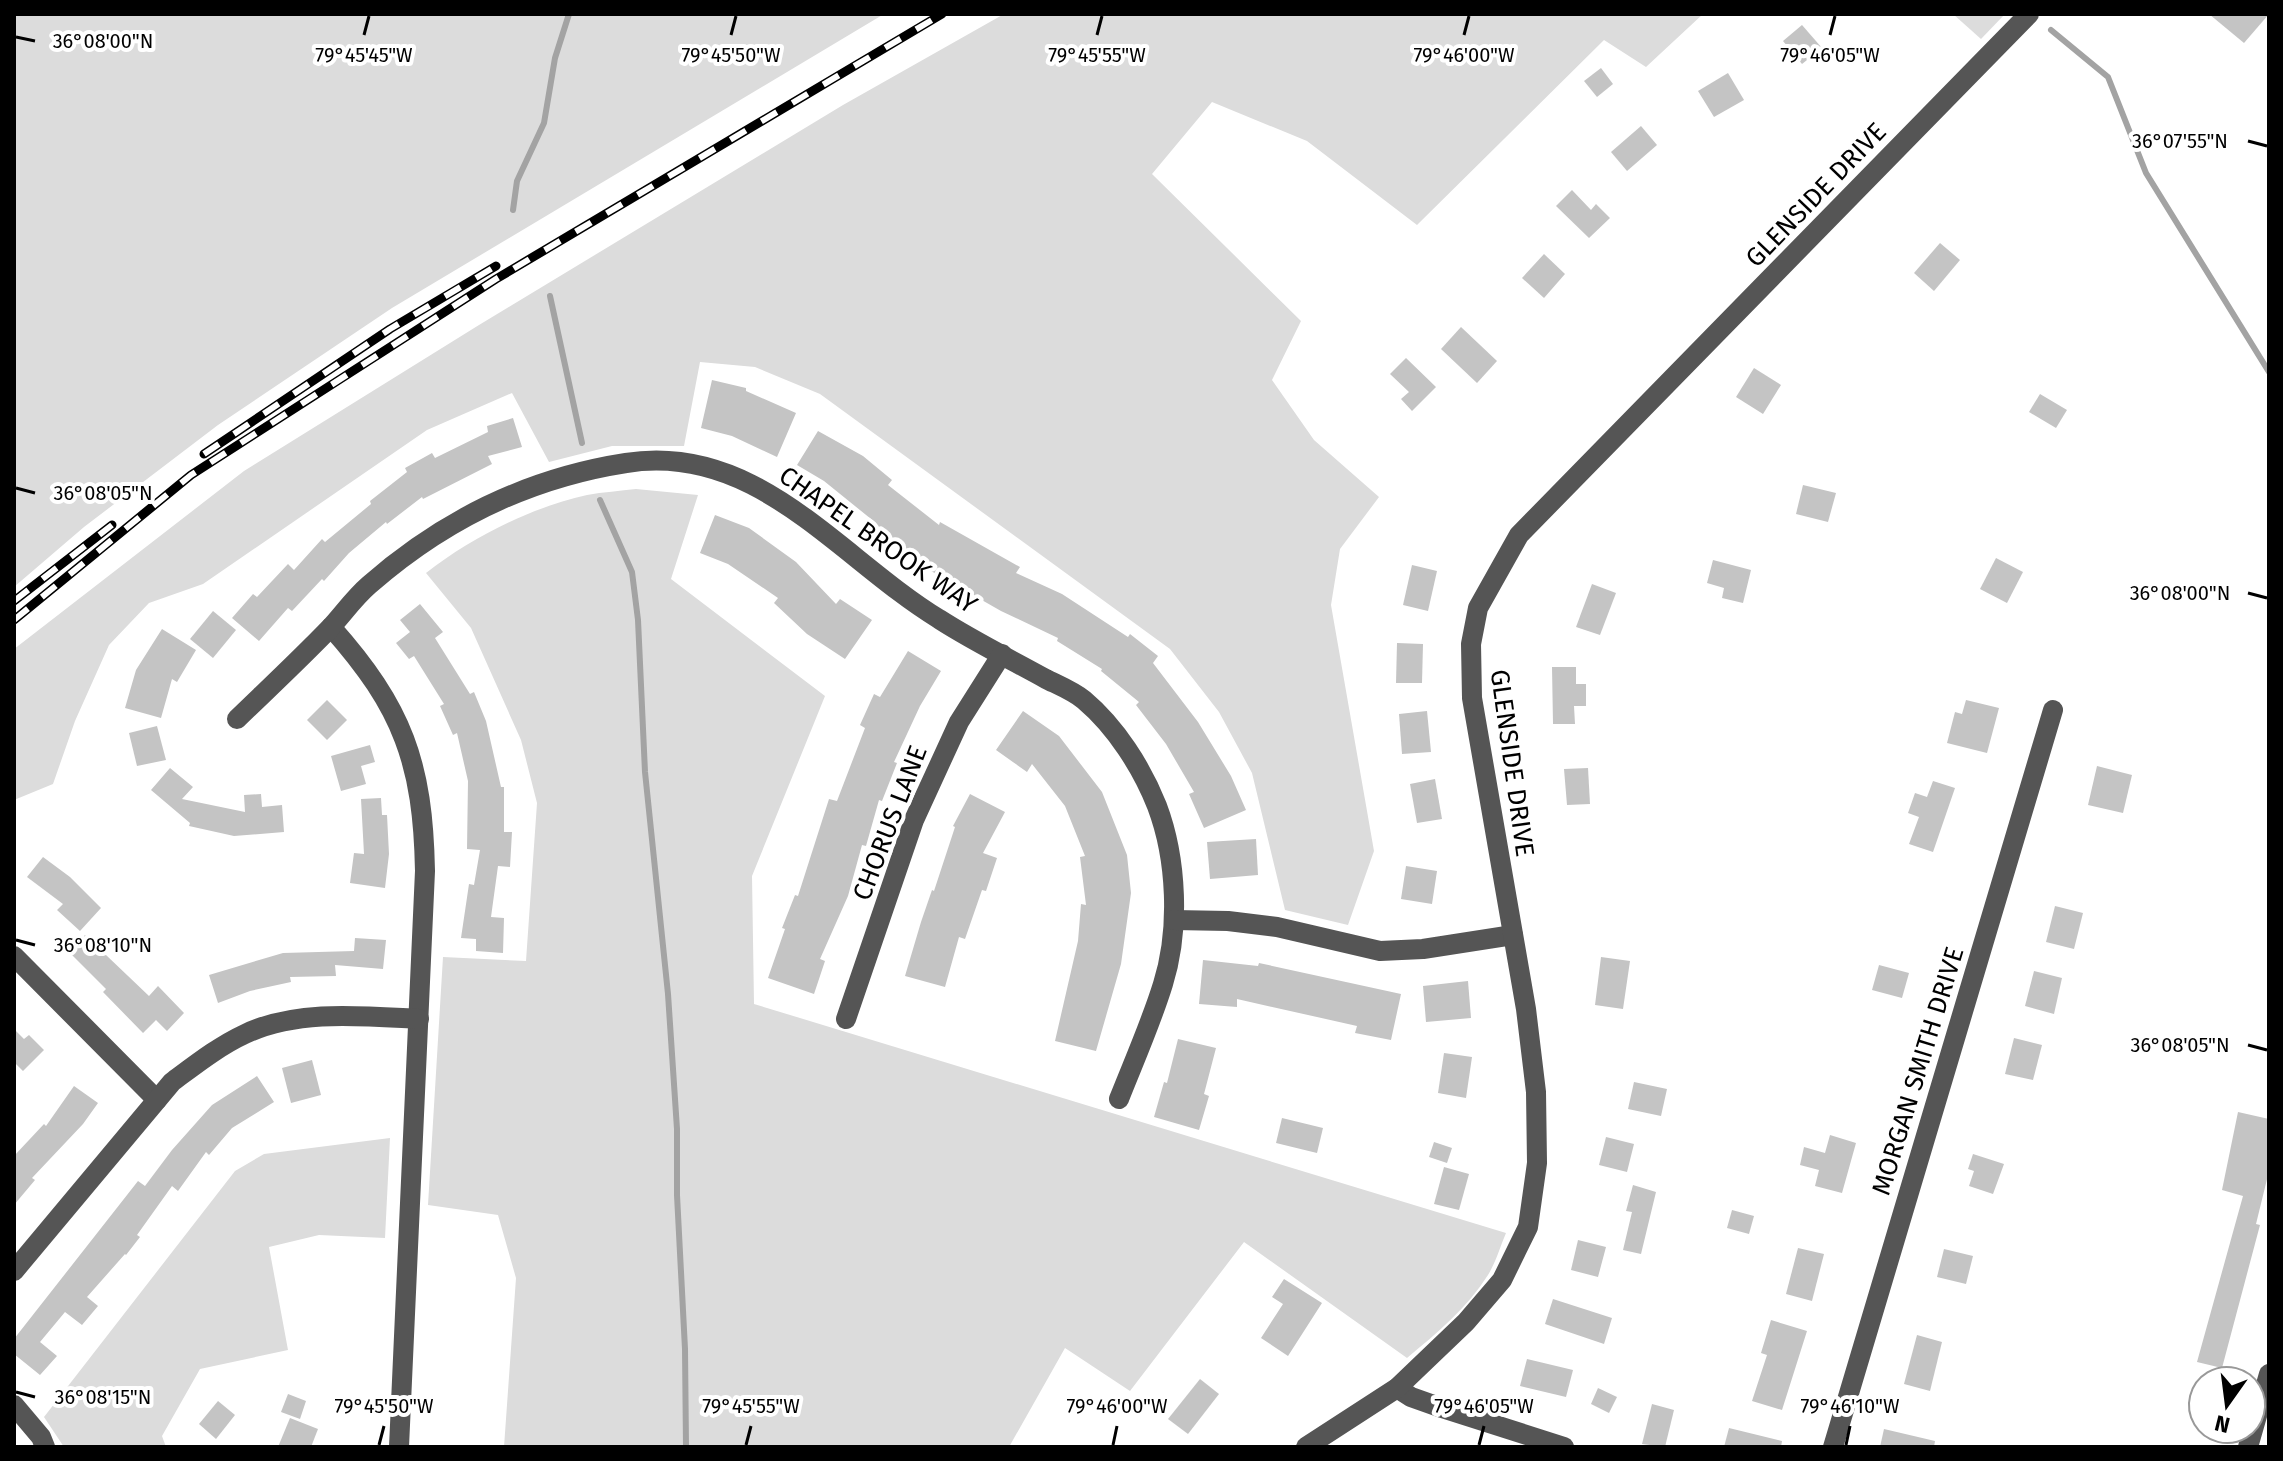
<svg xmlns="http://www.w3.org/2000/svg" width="2283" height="1461" font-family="'Fira Sans',sans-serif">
<rect width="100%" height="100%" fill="#fff"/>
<g fill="#dcdcdc">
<path d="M14 14H884L392 308 218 425 84 527 14 587Z"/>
<path d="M1004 14H1703L1646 67 1604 40 1417 225 1307 141 1212 102 1152 174 1301 321 1272 380 1314 440 1379 497 1340 549 1331 605 1374 851 1348 925 1285 910 1252 773 1219 712 1170 649 820 394 755 367 700 362 684 446H612L549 462 512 393 427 430 203 584 149 603 109 645 75 721 53 784 14 800V649L18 646 244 471 479 325 843 105Z"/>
<path d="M1953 14H2005L1981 39Z"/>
<path d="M636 489 698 495 671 579 825 696 752 876 754 1004 1506 1233C1500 1247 1496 1262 1488 1275 1467 1308 1437 1333 1407 1358L1244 1242 1130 1391 1065 1348 1009 1447H504L516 1278 498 1215 428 1205 443 957 526 961 537 803 521 740 471 628 426 573C472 537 530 508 587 495 603 492 620 491 636 489Z"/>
<path d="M390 1138 385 1238 319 1235 269 1247 288 1350 200 1369 162 1436 166 1447H64L44 1417 235 1171 264 1154Z"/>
</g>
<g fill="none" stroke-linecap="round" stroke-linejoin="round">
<g stroke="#a3a3a3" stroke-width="6">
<path d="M2051 30 2108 77 2146 173 2269 372"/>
<path d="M513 210 517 181 544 123 555 58 569 14"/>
<path d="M550 296 582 443"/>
<path d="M600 500 632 572 638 620 645 772 668 994 677 1129V1195L685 1349 686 1447"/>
</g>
</g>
<g fill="#c4c4c4">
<path d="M2209 14H2269L2244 43Z"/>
<path d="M1802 25 1822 48 1802 64 1783 41Z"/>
<path d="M1601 68 1613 84 1597 97 1584 81Z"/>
<path d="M1728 73 1744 100 1714 117 1698 91Z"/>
<path d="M1641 126 1657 145 1627 171 1611 152Z"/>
<path d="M1572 190 1591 210 1596 204 1610 218 1589 238 1556 206Z"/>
<path d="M1940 243 1960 260 1934 291 1914 273Z"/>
<path d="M1544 254 1565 274 1544 298 1522 278Z"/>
<path d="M1461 327 1497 361 1477 383 1441 349Z"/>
<path d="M1406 358 1436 387 1412 411 1401 399 1409 392 1390 374Z"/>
<path d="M1754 368 1781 385 1763 414 1736 397Z"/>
<path d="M712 380 746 388V391L796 413 777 457 732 436 701 428Z"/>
<path d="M2040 394 2067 410 2056 428 2029 412Z"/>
<path d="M513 418 522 447 488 456 492 464 423 499 422 497 387 524 386 522 349 553 324 581 322 579 292 611 288 608 259 641 232 618 253 594 257 597 288 564 294 570 322 539 325 542 371 504 370 501 407 472 405 468 432 453 435 458 488 432 487 426Z"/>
<path d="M818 431 863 456 892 480 888 485 939 525 940 522 1020 567 1016 573 1062 594 1128 637 1130 634 1158 656 1153 663 1198 722 1231 776 1246 810 1204 828 1189 794 1194 792 1166 744 1136 705 1139 702 1101 671 1102 669 1057 641 1058 638 1001 611 917 563 873 527 876 523 824 481 797 465Z"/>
<path d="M1803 485 1836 493 1828 522 1796 514Z"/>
<path d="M715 515 749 528 796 562 836 604 840 599 872 620 845 659 807 634 774 603 778 598 728 564 700 553Z"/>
<path d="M1996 558 2023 572 2007 603 1980 589Z"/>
<path d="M1713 560 1751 570 1743 603 1722 598 1724 588 1707 583Z"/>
<path d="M1412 565 1437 571 1428 611 1403 605Z"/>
<path d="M1592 584 1616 593 1600 635 1576 627Z"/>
<path d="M420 604 443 632 435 638 470 694 474 692 486 721 501 787H504V832H512L510 867 498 866 491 917 504 918 503 953 476 951V939L461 938 469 884 474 885 480 850 467 849 468 781 457 733 453 735 440 706 444 704 414 656 409 659 396 643 410 632 400 620Z"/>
<path d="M213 611 236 630 213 658 190 639Z"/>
<path d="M162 629 196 650 177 682 172 679 161 718 125 708 136 670Z"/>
<path d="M1397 643 1423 644 1422 683H1396Z"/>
<path d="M908 651 941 671 920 706 894 762 897 763 882 801 879 800 866 846 862 845 848 896 820 959 825 961 814 994 768 978 785 929 782 928 795 895 798 896 829 799 837 801 865 728 860 725 874 694 880 697Z"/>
<path d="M1552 667H1576V684H1586V706H1574L1575 724H1553Z"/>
<path d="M327 700 347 720 327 740 307 720Z"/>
<path d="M1966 700 1999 708 1987 753 1947 743 1955 712 1962 714Z"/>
<path d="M1023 711 1059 736 1102 792 1127 855 1131 893 1121 964 1096 1051 1055 1041 1078 941 1081 904 1086 905 1080 857 1085 856 1065 806 1032 764 1027 772 996 750Z"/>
<path d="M1427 711 1431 752 1402 754 1399 714Z"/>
<path d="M157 726 166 760 137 766 129 733Z"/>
<path d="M370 745 375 762 361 766 366 784 341 791 331 756Z"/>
<path d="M2097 766 2132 775 2123 813 2088 805Z"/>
<path d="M170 768 193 787 182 799 245 812 244 795 261 794 262 807 282 805 284 832 234 836 189 826 190 823 151 790Z"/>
<path d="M1588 768 1590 804 1567 805 1564 769Z"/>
<path d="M1435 779 1442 819 1417 823 1410 784Z"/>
<path d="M1933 781 1955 788 1933 852 1909 844 1919 817 1908 813 1915 793 1927 797Z"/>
<path d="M970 794 1005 812 983 853 997 858 986 891 982 890 965 939 959 937 945 987 905 976 921 922 932 890 934 891 955 827 953 826Z"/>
<path d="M381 798 382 815H387L389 854 385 888 350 883 354 853 364 854 361 799Z"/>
<path d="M1256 839 1258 875 1210 879 1207 842Z"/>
<path d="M43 857 70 877 101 908 80 931 57 910 63 904 27 877Z"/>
<path d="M1406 866 1437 871 1432 904 1401 899Z"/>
<path d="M2055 906 2083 913 2074 949 2046 942Z"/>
<path d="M85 935 149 996 158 986 184 1013 167 1031 156 1020 143 1033 103 992 106 989 69 952Z"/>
<path d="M355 938 386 940 383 969 335 965 336 976 290 977 291 982 250 991 218 1003 209 975 283 953 354 951Z"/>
<path d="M1601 957 1630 961 1623 1009 1595 1005Z"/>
<path d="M1203 960 1258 966 1259 963 1401 994 1391 1040 1355 1033 1357 1026 1237 999V1007L1199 1004Z"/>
<path d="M1879 965 1909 973 1902 998 1872 990Z"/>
<path d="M2034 971 2062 978 2054 1014 2025 1006Z"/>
<path d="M1468 981 1471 1018 1426 1022 1423 986Z"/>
<path d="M14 1029 24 1039 29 1035 44 1050 23 1071 14 1062Z"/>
<path d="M2014 1038 2042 1045 2033 1080 2005 1074Z"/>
<path d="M1178 1039 1216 1048 1204 1094 1209 1096 1199 1130 1154 1117 1164 1082 1167 1083Z"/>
<path d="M1444 1053 1472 1057 1466 1098 1438 1093Z"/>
<path d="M312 1060 321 1095 291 1103 282 1068Z"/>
<path d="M257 1076 274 1102 232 1128 209 1155 206 1152 178 1191 172 1186 137 1235 140 1237 126 1255 125 1254 87 1297 98 1306 82 1325 65 1312 40 1342 57 1356 40 1375 14 1354V1339L138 1181 145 1186 172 1150 212 1105Z"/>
<path d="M1634 1082 1667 1089 1661 1116 1628 1109Z"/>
<path d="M74 1086 98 1103 83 1124 32 1178 35 1180 14 1205V1156L44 1124 46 1126Z"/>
<path d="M2238 1112 2269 1119V1171L2256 1224 2260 1225 2222 1368 2197 1362 2243 1196 2222 1190Z"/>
<path d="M1282 1118 1323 1128 1317 1153 1276 1143Z"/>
<path d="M1830 1135 1856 1143 1842 1193 1815 1186 1819 1170 1800 1165 1804 1147 1825 1153Z"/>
<path d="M1606 1137 1634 1144 1627 1172 1599 1165Z"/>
<path d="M1434 1142 1452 1148 1447 1163 1429 1157Z"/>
<path d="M1973 1154 2004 1164 1993 1194 1969 1186 1974 1171 1968 1169Z"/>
<path d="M1444 1167 1469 1174 1459 1210 1434 1204Z"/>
<path d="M1633 1185 1656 1192 1641 1254 1623 1250 1632 1212 1626 1211Z"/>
<path d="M1732 1210 1754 1216 1749 1234 1727 1228Z"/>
<path d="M1578 1240 1606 1247 1598 1277 1571 1270Z"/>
<path d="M1798 1248 1824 1254 1812 1301 1786 1294Z"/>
<path d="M1944 1249 1973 1256 1966 1284 1937 1277Z"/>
<path d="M1284 1279 1322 1303 1288 1356 1261 1338 1283 1304 1272 1297Z"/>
<path d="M1553 1299 1612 1318 1604 1344 1545 1324Z"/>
<path d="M1771 1320 1807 1331 1782 1410 1752 1401 1767 1355 1761 1353Z"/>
<path d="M1917 1335 1942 1342 1930 1391 1904 1384Z"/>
<path d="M1527 1359 1573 1370 1566 1397 1520 1386Z"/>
<path d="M1200 1379 1219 1394 1188 1434 1168 1419Z"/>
<path d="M1598 1388 1617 1397 1609 1413 1591 1404Z"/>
<path d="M288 1394 306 1401 300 1419 281 1412Z"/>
<path d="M218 1401 235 1415 216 1439 199 1424Z"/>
<path d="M1652 1404 1674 1410 1665 1447 1642 1444Z"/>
<path d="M290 1418 318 1429 311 1447H278Z"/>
<path d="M1729 1428 1782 1441 1781 1447H1724Z"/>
<path d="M1884 1429 1935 1441 1934 1447H1880Z"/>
</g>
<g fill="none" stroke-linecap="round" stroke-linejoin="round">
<g stroke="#555" stroke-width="20">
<path d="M331 627C403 708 423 763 425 871L399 1447"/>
<path d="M237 719C268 689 300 659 330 628 343 614 354 598 369 585 442 521 529 478 626 463 757 442 839 558 939 619 973 641 1010 659 1046 679 1058 685 1073 691 1084 700 1116 727 1142 768 1157 806 1177 859 1180 930 1163 984 1151 1023 1134 1061 1119 1099"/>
<path d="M1174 920 1228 921 1277 927 1380 951 1423 949 1513 935"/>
<path d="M14 956 157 1100"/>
<path d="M846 1019 914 820 959 722 1002 654"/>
<path d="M14 1271 172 1082C195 1065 219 1046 245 1034 297 1009 363 1016 419 1019"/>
<path d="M1397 1388 1411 1397 1442 1408 1564 1447"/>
<path d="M14 1405 41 1437 45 1447"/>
<path d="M1306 1447 1397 1388 1466 1322 1502 1280 1528 1227 1537 1163 1536 1092 1526 1009 1472 698 1471 644 1478 608 1519 535 2029 14"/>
<path d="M1833 1447 2053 710"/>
<path d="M2248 1447 2269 1374"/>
</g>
<defs>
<g id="rail">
<path d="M204 454 390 329 496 266"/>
<path d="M14 601 112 525"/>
<path d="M14 620 191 475 496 279 942 14"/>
</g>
</defs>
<use href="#rail" stroke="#000" stroke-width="9"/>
<use href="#rail" stroke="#fff" stroke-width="6" stroke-dasharray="18" stroke-linecap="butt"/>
</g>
<path fill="none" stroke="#000" stroke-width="3" d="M364 35 369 16M731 35 736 16M1097 35 1102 16M1464 35 1469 16M1830 35 1835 16M16 37 35 41M2248 141 2267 146M16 488 35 493M2248 593 2267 598M16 940 35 945M2248 1045 2267 1050M16 1392 35 1397M379 1445 384 1426M746 1445 751 1426M1113 1445 1117 1426M1479 1445 1484 1426M1846 1445 1850 1426"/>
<g text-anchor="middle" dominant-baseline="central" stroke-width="8" stroke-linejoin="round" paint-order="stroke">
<g font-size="26" fill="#000" stroke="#fff">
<text transform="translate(1816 195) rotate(-46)">GLENSIDE DRIVE</text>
<text transform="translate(878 540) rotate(35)">CHAPEL BROOK WAY</text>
<text transform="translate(1512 763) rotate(82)">GLENSIDE DRIVE</text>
<text transform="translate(890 823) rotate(-69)">CHORUS LANE</text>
<text transform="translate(1918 1071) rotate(-73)">MORGAN SMITH DRIVE</text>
</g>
</g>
<g font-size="20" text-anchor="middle" fill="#000" stroke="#fff" stroke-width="8" stroke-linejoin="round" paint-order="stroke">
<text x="103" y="48">36°08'00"N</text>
<text x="364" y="62">79°45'45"W</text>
<text x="731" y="62">79°45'50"W</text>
<text x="1097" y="62">79°45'55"W</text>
<text x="1464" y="62">79°46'00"W</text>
<text x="1830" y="62">79°46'05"W</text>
<text x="2180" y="148">36°07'55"N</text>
<text x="103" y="500">36°08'05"N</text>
<text x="2180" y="600">36°08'00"N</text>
<text x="103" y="952">36°08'10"N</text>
<text x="2180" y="1052">36°08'05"N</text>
<text x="103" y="1404">36°08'15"N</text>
<text x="384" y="1413">79°45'50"W</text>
<text x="751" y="1413">79°45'55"W</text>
<text x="1117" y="1413">79°46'00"W</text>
<text x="1484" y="1413">79°46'05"W</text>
<text x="1850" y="1413">79°46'10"W</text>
</g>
<rect width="2283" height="1461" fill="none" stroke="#000000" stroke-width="32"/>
<g transform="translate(2227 1405) rotate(194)"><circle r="38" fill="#ffffff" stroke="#999999" stroke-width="2"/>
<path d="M0-6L14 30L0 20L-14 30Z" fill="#000000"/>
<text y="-12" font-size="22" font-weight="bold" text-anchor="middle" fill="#000000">N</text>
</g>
</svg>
